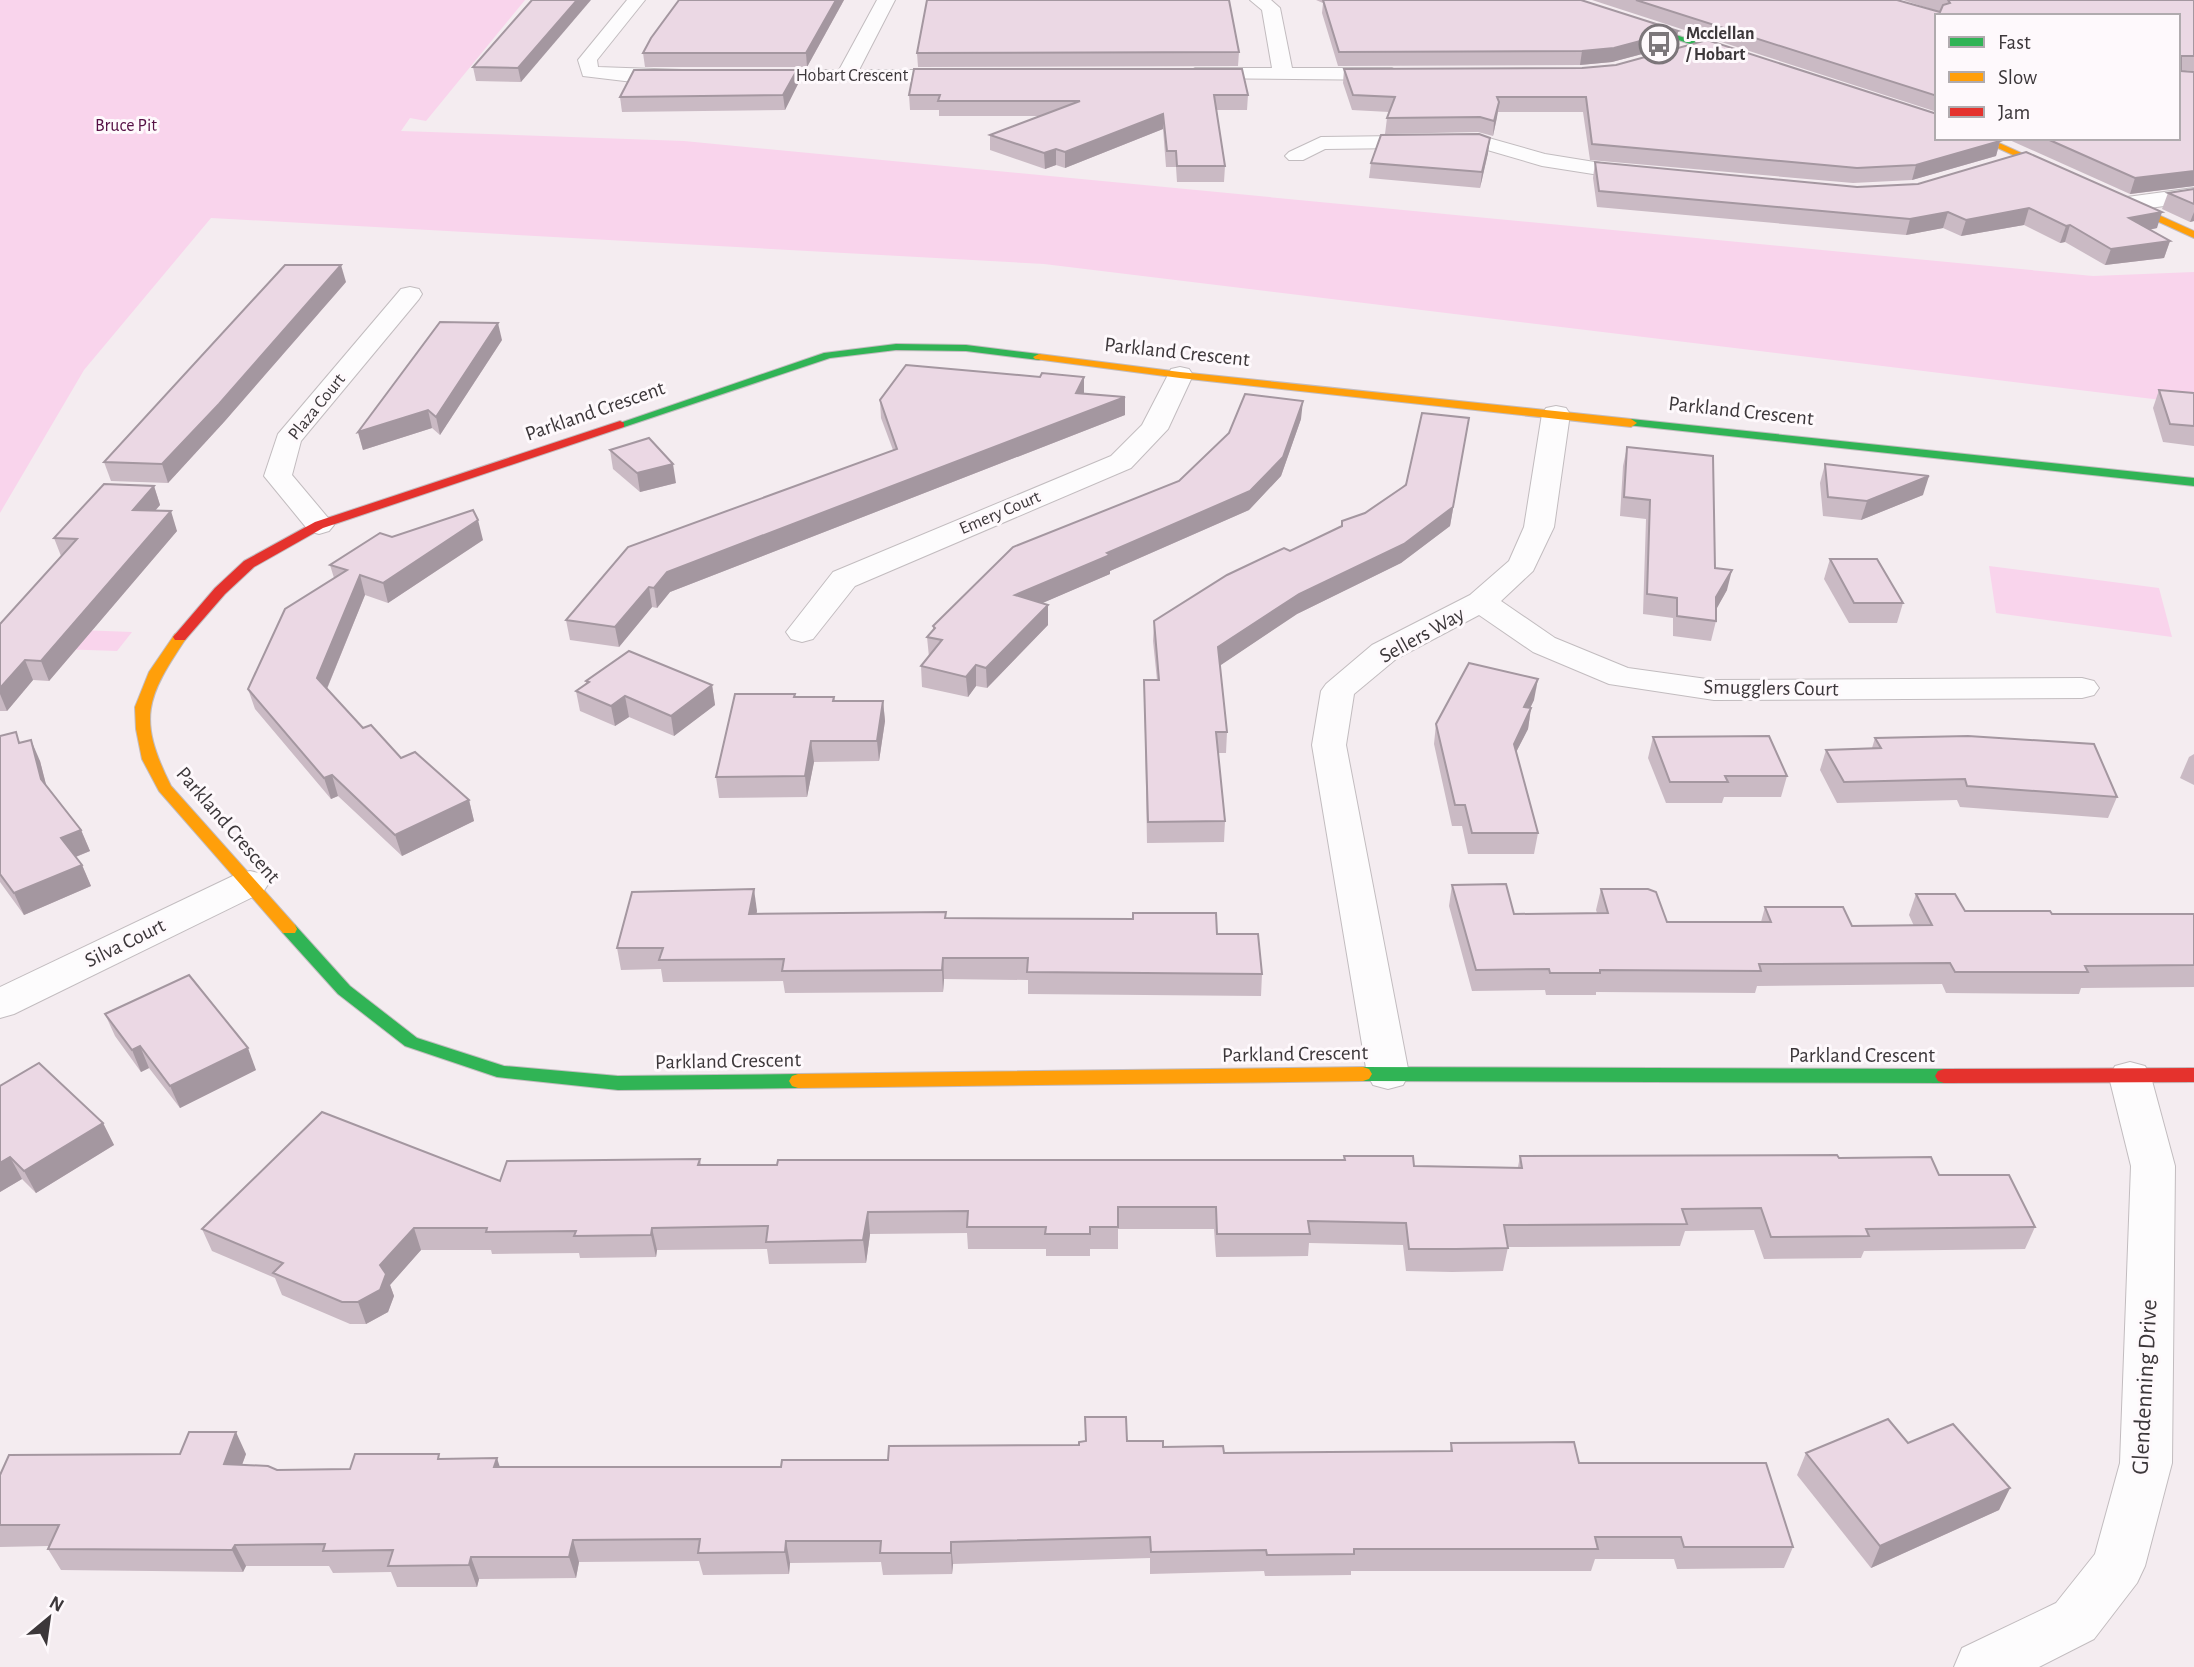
<svg xmlns="http://www.w3.org/2000/svg" width="2194" height="1667" font-family="'Alegreya Sans',sans-serif">
<rect width="100%" height="100%" fill="#f4ecf0"/>
<g fill="#f9d4ec">
<path d="M0 0H525L426 121 410 118 401 131 684 141 2093 276 2194 272V404L1044 264 211 218 84 370 0 513Z"/>
<path d="M1989 566 2159 588 2172 637 1996 613Z"/>
<path d="M0 627 132 632 117 651 0 647Z"/>
</g>
<g fill="none" stroke-linecap="round" stroke-linejoin="round">
<defs>
<g id="street">
<path d="M627 0H645L597 60 598 67 682 70 689 72 692 76 689 80 633 82 583 76 578 60Z"/>
<path d="M877 0H895L859 70H962L972 76 969 80 747 82 737 76 747 70H839Z"/>
<path d="M1250 0H1271L1280 8 1292 68H1392L1402 74 1392 80 1188 78 1185 74 1195 68H1272L1262 10Z"/>
<path d="M1478 135 1545 154 1644 170 1652 171 1655 176 1652 181 1644 182 1542 166 1477 147 1325 149 1303 160H1289L1285 156 1289 152 1321 137Z"/>
<path d="M2194 188V202L2127 211 2119 209 2116 204 2119 199 2127 197Z"/>
<path d="M410 287 419 289 422 294 419 299 301 441 292 475 334 525 329 531 319 534 309 531 264 476 278 434 401 289Z"/>
<path d="M1180 367 1189 369 1193 375 1168 429 1131 468 855 586 813 639 802 642 791 639 786 632 833 572 1111 456 1142 425 1171 369Z"/>
<path d="M1556 406 1566 408 1570 414 1554 527 1533 571 1501 601 1555 638 1628 668 1714 680 2082 678 2094 681 2099 688 2094 695 2082 698 1714 700 1609 684 1533 652 1479 615 1396 659 1354 694 1346 745 1409 1074 1403 1085 1388 1089 1373 1085 1367 1074 1312 745 1321 691 1326 684 1372 645 1470 595 1509 561 1524 527 1542 414 1546 408Z"/>
<path d="M250 871 263 874 269 883 263 892 14 1014 0 1018V987L237 874Z"/>
<path d="M2130 1062 2145 1066 2151 1077 2175 1166 2172 1463 2145 1566 2137 1583 2094 1639 2039 1667H1954L1962 1648 2056 1603 2095 1554 2120 1463 2131 1166 2109 1077 2115 1066Z"/>
</g>
<g id="fast">
<path d="M1561 0H1573L1750 60 1743 62Z"/>
<path d="M896 344 966 345 1039 354 1045 357 1039 360 966 351 896 350 830 358 624 427H616L614 425 824 353Z"/>
<path d="M1631 419 2194 478V486L1627 425V421Z"/>
<path d="M289 923 295 925 350 986 417 1038 504 1066 618 1076 798 1074 804 1076 807 1081 804 1086 798 1088 618 1090 497 1077 405 1046 338 994 283 933 281 929 283 925Z"/>
<path d="M1363 1067 1944 1069 1950 1071 1953 1076 1950 1081 1944 1083 1363 1081 1357 1079 1354 1074 1357 1069Z"/>
</g>
<g id="slow">
<path d="M1976 138H1988L2194 231V238Z"/>
<path d="M1039 354 1180 372 1631 419 1637 423 1631 427 1180 378 1035 359 1033 357Z"/>
<path d="M180 633 187 637C146 698 137 718 171 786L295 925 297 929 295 933H283L159 791 142 759 136 729 135 707 149 672 175 634Z"/>
<path d="M1363 1067 1369 1069 1372 1074 1369 1079 1363 1081 798 1088 792 1086 789 1081 792 1076 798 1074Z"/>
</g>
<g id="jam">
<path d="M620 421 624 423V427L323 528 254 567 225 594 185 640H175L173 637 215 588 244 561 315 522Z"/>
<path d="M2194 1068V1082L1944 1083 1938 1081 1935 1076 1938 1071 1944 1069Z"/>
</g>
</defs>
<use href="#street" stroke="#c2bcbf" stroke-width="2"/>
<use href="#fast" stroke="#c2bcbf" stroke-width="2"/>
<use href="#slow" stroke="#c2bcbf" stroke-width="2"/>
<use href="#jam" stroke="#c2bcbf" stroke-width="2"/>
<use href="#street" fill="#fdfcfd" fill-rule="evenodd"/>
<use href="#fast" fill="#30b455" fill-rule="evenodd"/>
<use href="#slow" fill="#ff9f0a" fill-rule="evenodd"/>
<use href="#jam" fill="#e5322d" fill-rule="evenodd"/>
</g>
<g fill="#cabac4">
<path d="M532 0 521 82 476 81 473 67Z"/>
<path d="M679 0H844L807 67H645L643 53Z"/>
<path d="M1316 0H1581L1678 31 1676 45 1612 62 1580 65 1338 66 1322 13 1323 3Z"/>
<path d="M1592 0H1897L1934 10 1903 0H2194V71L2181 70 2194 72V186L2130 194 2005 138H2178L1937 16V112Z"/>
<path d="M1239 52 1238 66 918 67 917 53Z"/>
<path d="M1344 69 2000 141 1996 156 1912 180 1853 183 1590 160 1583 112H1498L1493 136 1478 132 1385 134 1387 118 1389 112 1352 110 1343 83Z"/>
<path d="M798 84 785 110 622 112 620 97Z"/>
<path d="M909 95H1248L1247 110H1216L1225 166 1224 182H1177L1176 167H1166L1163 129 1065 168 1056 165 1045 169 990 150V135L1041 116H939V110H910Z"/>
<path d="M1488 153 1480 188 1369 178 1371 163Z"/>
<path d="M1595 162 1857 187 1918 184 2157 228 2149 230 2170 241 2164 258 2105 265 2065 242 2060 243 2024 225 1961 236 1943 228 1906 235 1597 207 1593 178Z"/>
<path d="M2194 189V221L2190 222 2162 209 2168 193Z"/>
<path d="M346 282 224 422 168 483 111 481 104 462Z"/>
<path d="M502 340 440 435 432 428 363 450 358 432Z"/>
<path d="M1040 377H1084V393L1125 415 670 592 657 608 652 607 619 647 570 640 566 620 893 450 881 418 880 400Z"/>
<path d="M2159 390 2194 393V446L2163 442 2153 408Z"/>
<path d="M1469 418 1450 526 1401 563 1297 614 1220 665 1227 732 1226 753H1218L1225 821 1224 842 1147 843 1144 680H1157L1153 641 1154 621 1290 551 1341 527 1342 521 1365 513 1406 485Z"/>
<path d="M1301 419 1281 476 1249 510 1110 571V574L1042 603 1048 605V625L987 688 976 686 968 697 922 687 921 666 929 657 927 637 933 630V626L1179 481Z"/>
<path d="M1627 447 1715 568 1727 590 1716 609V621L1711 641 1673 636V618L1643 614 1646 519 1620 516 1623 466Z"/>
<path d="M610 450 676 483 640 492 613 469Z"/>
<path d="M1825 464 1923 495 1861 520 1823 516 1820 483Z"/>
<path d="M154 486 160 505 155 511 177 531 49 681 33 680 7 711H0V624L61 556 54 538Z"/>
<path d="M392 537 483 540 388 603 365 595 327 689 363 728 401 758 469 800 474 821 402 856 338 796 331 799 255 709 248 689 334 578 330 565Z"/>
<path d="M1830 559 1903 603 1897 623H1849L1824 579Z"/>
<path d="M586 681 712 685 715 705 674 736 629 717 615 726 580 711 576 691 586 683Z"/>
<path d="M795 694V697H834L835 701H883L885 721 879 761 814 762 807 797 719 798 716 777Z"/>
<path d="M1534 700 1530 708H1531L1528 729 1516 752 1538 833 1534 854H1468L1462 826H1452L1434 744 1436 724Z"/>
<path d="M0 736 21 743 40 761 46 785 81 830 90 851 76 857 82 865 91 886 24 915 0 882Z"/>
<path d="M1653 737 1787 776 1781 797H1724L1722 803H1666L1648 758Z"/>
<path d="M1875 738 2117 797 2108 818 1960 807 1957 800 1837 803 1820 770 1826 750 1872 748Z"/>
<path d="M2194 754V785L2180 778 2189 757Z"/>
<path d="M1452 885 1514 914 1597 913 1596 910 1601 889 1667 922H1761L1765 907 1852 926H1914L1909 915 1916 894 1965 911 2052 914H2194V987L2081 988 2079 994 1946 993 1942 984 1757 986 1755 993 1596 992V995H1546L1545 990 1472 991 1449 906Z"/>
<path d="M757 911 756 914 946 912V918L1217 934 1262 974 1261 996 1028 994V980L944 979 943 992 785 993 783 981 663 982 661 969 621 970 617 948Z"/>
<path d="M105 1014 256 1070 180 1108 149 1068 141 1072 115 1036Z"/>
<path d="M0 1086 103 1123 114 1145 36 1193 22 1179 0 1192Z"/>
<path d="M1344 1156 1414 1166 1518 1167 1520 1156 1839 1158 1939 1175 2035 1227 2025 1249 1864 1251 1861 1258 1764 1259 1754 1230 1685 1231 1680 1246 1508 1247 1503 1271 1452 1272 1406 1271 1403 1245 1309 1243 1308 1256 1216 1257 1214 1229H1118V1249H1090V1256H1046V1249H968L967 1233 870 1234 866 1263 769 1264 767 1249 657 1250 656 1257 580 1258 579 1253 492 1254 491 1250H421L390 1285 394 1296 388 1312 366 1324H350L282 1295 275 1278 212 1251 202 1229 500 1181 700 1159 701 1165H777L1344 1160Z"/>
<path d="M1127 1441 1163 1447 1224 1453 1450 1451 1451 1443 1579 1463 1793 1547 1784 1568 1677 1569 1674 1559H1595L1591 1571H1351V1575L1265 1576 1264 1571 1150 1574V1558L953 1564 952 1574 883 1575 881 1562 790 1563 789 1574 703 1575 699 1561 579 1562 576 1578 479 1579 477 1587H397L391 1572 333 1573 329 1566H246L243 1572 61 1570 48 1549 49 1546 0 1547V1475L246 1454 242 1465 277 1470 350 1469 441 1459 500 1467H781L888 1460Z"/>
<path d="M1908 1443 2010 1488 1999 1510 1871 1568 1797 1475 1806 1453Z"/>
</g>
<g fill="#a497a0">
<path d="M577 0H591L521 82 518 68Z"/>
<path d="M836 0H844L807 67 806 53Z"/>
<path d="M1678 31 1676 45 1612 62 1580 65 1582 51Z"/>
<path d="M797 70 798 84 785 110 783 95Z"/>
<path d="M1499 102 1497 117 1493 136 1494 121Z"/>
<path d="M1163 114V129L1065 168V152Z"/>
<path d="M1490 138 1488 153 1480 188 1482 172Z"/>
<path d="M2000 141 1996 156 1912 180 1916 165Z"/>
<path d="M1056 149V165L1045 169 1044 153Z"/>
<path d="M2194 171V186L2130 194 2135 178Z"/>
<path d="M2029 208 2024 225 1961 236 1966 220Z"/>
<path d="M1948 212 1943 228 1906 235 1910 219Z"/>
<path d="M2162 212 2157 228 2124 235 2129 218Z"/>
<path d="M2194 212V221L2190 222Z"/>
<path d="M2070 225 2065 242 2060 243 2066 226Z"/>
<path d="M2170 241 2164 258 2105 265 2111 249Z"/>
<path d="M341 265 346 282 224 422 168 483 162 464Z"/>
<path d="M498 323 502 340 440 435 436 417Z"/>
<path d="M1084 377V395L1076 393Z"/>
<path d="M1125 397V415L670 592 657 608 654 588 667 572Z"/>
<path d="M1303 401 1301 419 1281 476 1249 510 1110 571V574L1015 615V595Z"/>
<path d="M428 410 432 428 363 450 358 432Z"/>
<path d="M1469 418 1450 526 1401 563 1297 614 1218 667V647L1299 594Z"/>
<path d="M673 464 676 483 640 492 637 473Z"/>
<path d="M1929 476 1923 495 1861 520 1867 501Z"/>
<path d="M154 486 160 505 139 529 133 510Z"/>
<path d="M171 511 177 531 49 681 41 661Z"/>
<path d="M478 520 483 540 388 603 383 583Z"/>
<path d="M1732 570 1727 590 1712 617 1716 597Z"/>
<path d="M360 575 365 595 323 698 317 678Z"/>
<path d="M649 587 652 607 619 647 615 627Z"/>
<path d="M1048 605V625L987 688 986 668Z"/>
<path d="M25 660 33 680 7 711 0 694V688Z"/>
<path d="M976 665V686L968 697 966 677Z"/>
<path d="M1538 679 1534 700 1521 727 1524 707Z"/>
<path d="M712 685 715 705 674 736 671 716Z"/>
<path d="M625 696 629 717 615 726 611 706Z"/>
<path d="M883 701 885 721 879 761 877 741Z"/>
<path d="M1531 708 1528 729 1510 764 1514 744Z"/>
<path d="M31 740 40 761 50 800 41 779Z"/>
<path d="M811 741 814 762 807 797 805 776Z"/>
<path d="M332 775 338 796 331 799 324 778Z"/>
<path d="M469 800 474 821 402 856 395 835Z"/>
<path d="M81 830 90 851 70 859 61 838Z"/>
<path d="M82 865 91 886 24 915 14 893Z"/>
<path d="M754 889 757 911 752 935 749 914Z"/>
<path d="M943 958 944 979 943 992 942 970Z"/>
<path d="M140 1046 149 1068 141 1072 132 1050Z"/>
<path d="M248 1048 256 1070 180 1108 170 1086Z"/>
<path d="M103 1123 114 1145 36 1193 24 1171Z"/>
<path d="M10 1157 22 1179 0 1192V1163Z"/>
<path d="M868 1212 870 1234 866 1263 863 1240Z"/>
<path d="M414 1228 421 1250 390 1285 394 1296 388 1312 366 1324 358 1302 380 1265Z"/>
<path d="M652 1228 657 1250 656 1257 651 1235Z"/>
<path d="M236 1432 246 1454 234 1486 224 1464Z"/>
<path d="M497 1458 504 1480 494 1467Z"/>
<path d="M2010 1488 1999 1510 1871 1568 1880 1546Z"/>
<path d="M573 1540 579 1562 576 1578 569 1557Z"/>
<path d="M786 1541 790 1563 789 1574 785 1552Z"/>
<path d="M951 1542 953 1564 952 1574 951 1553Z"/>
<path d="M235 1545 246 1566 243 1572 232 1550Z"/>
<path d="M471 1557 479 1579 477 1587 469 1565Z"/>
</g>
<g fill="#ebd8e4" stroke="#a497a0" stroke-width="2">
<path d="M532 0H577L518 68 473 67Z"/>
<path d="M679 0H836L806 53H643L651 38Z"/>
<path d="M927 0H1229L1239 52 917 53Z"/>
<path d="M1323 0H1581L1678 31 1614 48 1582 51 1339 52Z"/>
<path d="M1636 0H1897L1940 12 1943 5 1950 3 1948 0H2194V56H2181V71L2194 72V171L2135 178 2045 138H2178V16H1937V96Z"/>
<path d="M1707 40 1937 114V138H1994L2000 141 1916 165 1857 168 1592 144 1586 97H1497L1499 102 1494 121 1480 117 1387 118 1395 97 1353 95 1344 69 1582 68 1616 65Z"/>
<path d="M914 69H1242L1248 95H1214L1225 166H1177L1176 151H1167L1163 114 1065 152 1056 149 1044 153 990 135 1080 101H938L940 95H909Z"/>
<path d="M634 70H797L783 95 620 97Z"/>
<path d="M1479 134 1490 138 1482 172 1371 163 1381 135Z"/>
<path d="M2026 152 2162 212 2129 218 2170 241 2111 249 2070 225 2066 226 2029 208 1966 220 1948 212 1910 219 1599 191 1595 162 1857 187 1918 184Z"/>
<path d="M2194 189V204L2168 193Z"/>
<path d="M285 265H341L219 404 162 464 104 462Z"/>
<path d="M440 322 498 323 436 417 428 410 358 432Z"/>
<path d="M906 365 1040 377 1042 373 1084 377 1076 393 1125 397 667 572 654 588 649 587 615 627 566 620 628 547 897 449 880 400Z"/>
<path d="M2159 390 2194 393V426L2170 424Z"/>
<path d="M1245 394 1303 401 1283 457 1250 491 1107 553 1110 555 1015 595 1048 605 986 668 976 665 966 677 921 666 942 640 927 637 935 628 933 626 1013 547 1179 481 1229 433Z"/>
<path d="M1422 413 1469 418 1453 507 1404 544 1299 594 1218 647 1227 732H1216L1225 821 1148 822 1144 680H1159L1154 621 1227 575 1284 548 1290 551 1342 526V521L1365 513 1406 485Z"/>
<path d="M649 438 673 464 637 473 610 450Z"/>
<path d="M1627 447 1713 456 1715 568 1732 570 1716 597V621L1677 616V598L1647 594 1650 500 1624 497Z"/>
<path d="M1825 464 1929 476 1867 501 1828 497Z"/>
<path d="M104 484 154 486 133 510 171 511 41 661 25 660 0 688V624L77 539 54 538Z"/>
<path d="M473 510 478 520 383 583 360 575 317 678 363 728 371 725 401 758 415 752 469 800 395 835 332 775 324 778 248 689 285 609 347 570 330 565 380 533 392 537Z"/>
<path d="M1830 559H1877L1903 603H1854Z"/>
<path d="M629 651 712 685 671 716 625 696 611 706 576 691 589 682 586 681Z"/>
<path d="M1469 663 1538 679 1524 707 1531 708 1514 744 1538 833H1472L1465 805H1455L1436 724Z"/>
<path d="M735 694H795L794 697H834L833 701H883L877 741H811L805 776 716 777Z"/>
<path d="M16 732 19 743 31 740 41 779 81 830 61 838 82 865 14 893 0 874V736Z"/>
<path d="M1769 736 1787 776H1725L1728 782H1670L1653 737Z"/>
<path d="M1968 736 2094 744 2117 797 1967 786 1965 779 1844 782 1826 750 1881 748 1875 738Z"/>
<path d="M1506 884 1514 914 1608 913 1601 889H1648L1656 892 1667 922H1771L1765 907H1843L1852 926 1932 925 1916 894H1955L1965 911H2050L2052 914H2194V965L2085 966 2088 972H1955L1950 963 1759 964 1761 971 1600 970V973H1550L1549 969 1476 970 1452 885Z"/>
<path d="M754 889 749 914 946 912 945 918 1133 919V913H1216L1217 934H1258L1262 974 1027 972 1028 958H943L942 970 782 971 784 959 659 960 663 948H617L632 892Z"/>
<path d="M189 975 248 1048 170 1086 140 1046 132 1050 105 1014Z"/>
<path d="M39 1063 103 1123 24 1171 10 1157 0 1163V1086Z"/>
<path d="M322 1112 500 1181 507 1161 700 1159 698 1165H777L778 1160H1345L1344 1156H1413L1414 1166 1522 1168 1520 1156 1837 1155 1839 1158 1931 1157 1939 1175H2009L2035 1227 1866 1229 1869 1236 1771 1237 1761 1208 1682 1209 1687 1224 1504 1225 1508 1248 1456 1249H1409L1406 1223 1308 1221 1310 1234H1217L1216 1207H1118V1227H1090V1234H1045L1046 1227H967L968 1211 868 1212 863 1240 766 1242 768 1226 652 1228 651 1235 574 1236 576 1231 486 1232 487 1228H414L380 1265 386 1274 380 1290 358 1302H342L273 1273 283 1263 202 1229Z"/>
<path d="M1085 1417H1126L1127 1441H1163V1447L1223 1446 1224 1453 1452 1451 1451 1443 1574 1442 1579 1463H1766L1793 1547H1684L1681 1537H1595L1598 1549H1354V1554L1267 1555 1266 1550 1151 1552 1150 1537 951 1542V1553H880L881 1541H786L785 1552 698 1553 700 1539 573 1540 569 1557H471L469 1565 388 1566 393 1550 323 1551 325 1544 235 1545 232 1550 48 1549 59 1525H0V1475L9 1455 180 1454 189 1432H236L224 1464 268 1466 277 1470 350 1469 355 1454H439L438 1459 497 1458 494 1467H781L782 1460H888L889 1446 1079 1445V1442L1086 1441Z"/>
<path d="M1888 1419 1908 1443 1953 1424 2010 1488 1880 1546 1806 1453Z"/>
</g>
<defs>
<symbol id="bus-ring" viewBox="-11 -11 22 22"><circle r="9.5" fill="#fef9fc" stroke="#7c767a" stroke-width="1.5"/><path d="M-5-6H5V4H4V6H2V4H-2V6H-4V4H-5ZM-3.5-4V0h7V-4ZM-3.5 1.2v1.5H-2V1.2ZM2 1.2v1.5H3.5V1.2Z" fill="#7c767a"/></symbol>
</defs>
<g fill-rule="evenodd">
<use href="#bus-ring" x="1637" y="22" width="44" height="44"/>
</g>
<g text-anchor="middle" dominant-baseline="central" stroke-width="6" stroke-linejoin="round" paint-order="stroke">
<g font-size="18" font-weight="bold" fill="#3c373a" stroke="#fef9fc" text-anchor="start">
<text x="1686" y="34">Mcclellan<tspan x="1686" dy="21">/ Hobart</tspan></text>
</g>
<g font-size="18" fill="#3c373a" stroke="#fef9fc">
<text x="852" y="76">Hobart Crescent</text>
<text transform="translate(317 407) rotate(-51)">Plaza Court</text>
<text transform="translate(1000 513) rotate(-23)">Emery Court</text>
</g>
<g font-size="18" fill="#561045" stroke="#fef9fc">
<text x="126" y="126">Bruce Pit</text>
</g>
<g font-size="21" fill="#3c373a" stroke="#fef9fc">
<text transform="translate(1177 352) rotate(6)">Parkland Crescent</text>
<text transform="translate(595 411) rotate(-19)">Parkland Crescent</text>
<text transform="translate(1741 411) rotate(6)">Parkland Crescent</text>
<text transform="translate(1422 635) rotate(-29)">Sellers Way</text>
<text transform="translate(1771 688) rotate(1)">Smugglers Court</text>
<text transform="translate(228 825) rotate(49)">Parkland Crescent</text>
<text transform="translate(125 943) rotate(-26)">Silva Court</text>
<text transform="translate(1295 1054) rotate(-1)">Parkland Crescent</text>
<text x="1862" y="1055">Parkland Crescent</text>
<text transform="translate(728 1061) rotate(-1)">Parkland Crescent</text>
</g>
<g font-size="24" fill="#3c373a" stroke="#fef9fc">
<text transform="translate(2145 1387) rotate(-87)">Glendenning Drive</text>
</g>
</g>
<rect x="1935" y="14" width="245" height="126" fill="#fef9fc" stroke="#b0abae" stroke-width="2"/>
<rect x="1949" y="37" width="35" height="10" fill="#30b455" stroke="#b0abae" stroke-width="2"/>
<text x="1998" y="49" font-size="21" fill="#3c373a">Fast</text>
<rect x="1949" y="72" width="35" height="10" fill="#ff9f0a" stroke="#b0abae" stroke-width="2"/>
<text x="1998" y="84" font-size="21" fill="#3c373a">Slow</text>
<rect x="1949" y="107" width="35" height="10" fill="#e5322d" stroke="#b0abae" stroke-width="2"/>
<text x="1998" y="119" font-size="21" fill="#3c373a">Jam</text>
<g transform="translate(49 1618) rotate(29)" stroke="#fef9fc" stroke-width="5" paint-order="stroke">
<path d="M0-5L12 26L0 18L-12 26Z" fill="#3c373a"/>
<text y="-10" font-size="19" font-weight="bold" text-anchor="middle" fill="#3c373a">N</text>
</g>
</svg>
